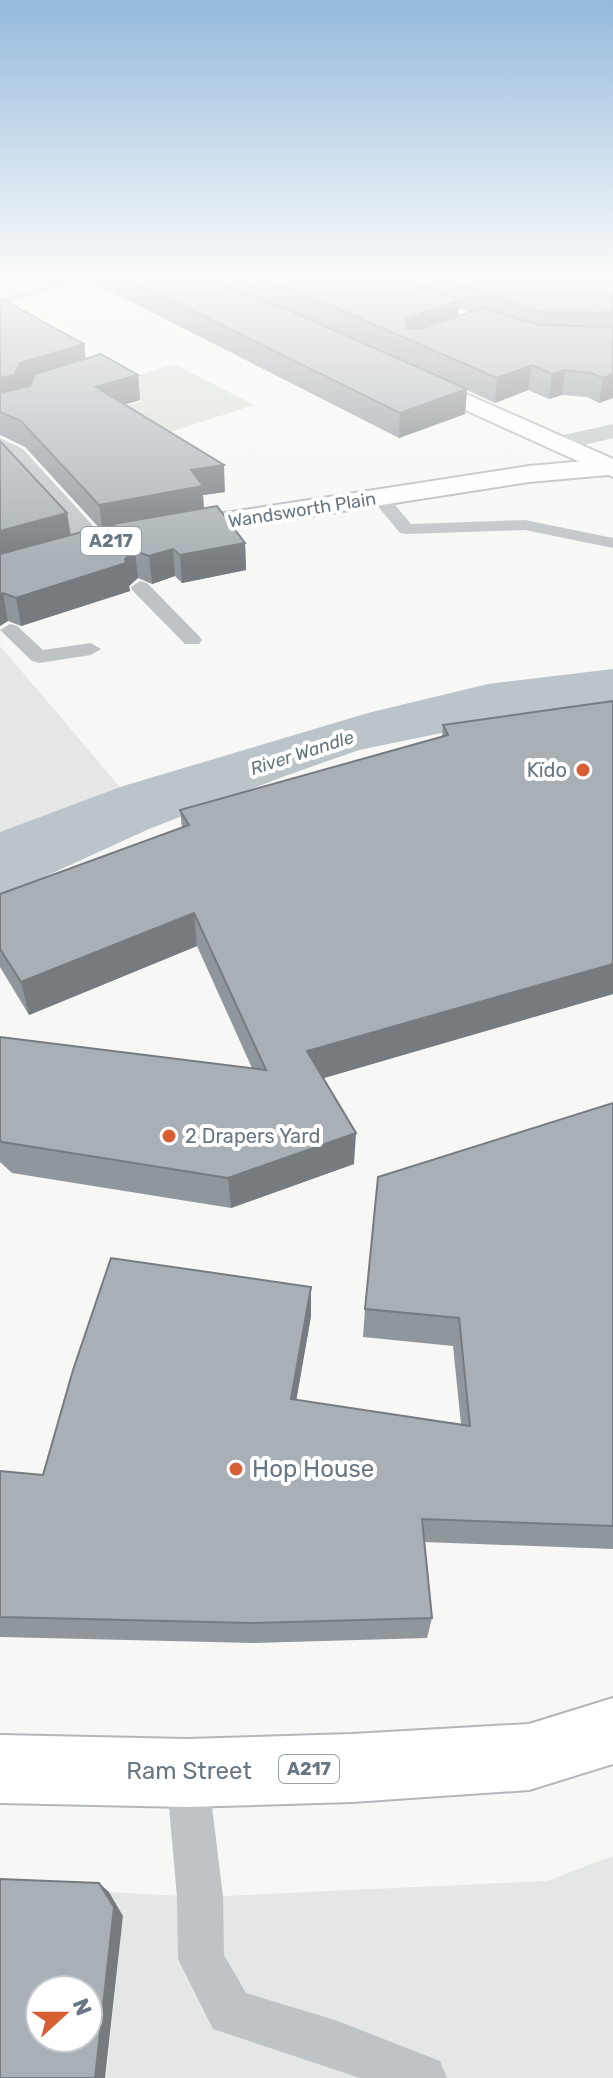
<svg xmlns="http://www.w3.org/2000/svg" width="613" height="2078" font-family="Rubik,sans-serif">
<rect width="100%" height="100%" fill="#f7f7f5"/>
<g fill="#e5e6e6">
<path d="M0 276H76L0 295Z"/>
<path d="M0 646 120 787 0 832Z"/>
<path d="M613 1856V2078H106L123 1916 109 1892 200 1897 547 1881Z"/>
</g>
<path fill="#d7dcd4" d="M174 364 254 405 151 438 107 412 142 401 113 384Z"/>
<path fill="#bac4c9" d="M613 669V710L500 721 359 750 285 776 149 829 0 897V832L120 787 368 713 488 684Z"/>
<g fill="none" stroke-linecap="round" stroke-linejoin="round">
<defs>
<g id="primary">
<path d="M608 459 613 460V474L608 475 529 482 131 544 0 581V563L128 528 529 466Z"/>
<path d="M613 1698V1764L529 1790 352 1802 187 1807 0 1803V1735L187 1739 352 1734 529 1724Z"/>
</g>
<path id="highway" d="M412 370 613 459V477L404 382 400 377 404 372Z"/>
</defs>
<use href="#primary" stroke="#b2b7bb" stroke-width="4"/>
<use href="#highway" stroke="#b2b6b9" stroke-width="4"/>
<g fill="#bec3c6" fill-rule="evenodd">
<path d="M81 276H104L0 305V297Z"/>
<path d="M380 493 386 494 411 524 525 520 613 538V548L525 530 406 534 400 533 371 498Z"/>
<path d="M140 581 147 583 199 636 202 640 199 644H185L133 591 131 587Z"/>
<path d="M10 624 17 626 43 650 91 643 101 649 91 655 39 663 32 661 0 630Z"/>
<path d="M187 1752 202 1758 208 1773 223 1897 224 1955 246 1993 335 2020 440 2061 447 2078H360L213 2029 178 1959 177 1897 166 1773 172 1758Z"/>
</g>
<g fill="#bec3c6" fill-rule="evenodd">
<path d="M613 424V438L559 451 550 448 546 443 550 438Z"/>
<path d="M0 438 23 449 105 539 109 545 105 551 95 554 85 551 0 457Z"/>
</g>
<use href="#primary" fill="#fff" fill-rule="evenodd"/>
<use href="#highway" fill="#fff" fill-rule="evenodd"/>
</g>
<g fill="#90979c" fill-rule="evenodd">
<path d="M91 276H613V398L599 403 587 397 562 395 549 399 528 390 495 403 467 390 465 414 399 438 92 282ZM459 308 470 312 458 316Z"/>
<path d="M0 298 84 344 85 359 138 375 140 400 124 405 225 492 203 495 204 509 245 543 246 570 182 583 175 576 152 584 138 578 129 586 130 591 21 626 8 621 0 626V441L67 513 71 535 100 542 115 543 114 530 103 532 25 447 0 435Z"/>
<path d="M613 701V994L323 1078 354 1164 231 1208 12 1173 0 1162V1037L252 1068 197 946 29 1015 0 967V894L182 827 180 810 442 737 443 725Z"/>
<path d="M613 1103V1549L424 1542 432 1618 427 1638 254 1643 0 1637V1471L43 1475 311 1316 296 1400 461 1424 453 1346 363 1337 365 1309Z"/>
</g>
<g fill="#767b7f">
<path d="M460 300 458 323 405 338 406 319Z"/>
<path d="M84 344 87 369 0 404V378L20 363Z"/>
<path d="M532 365 528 390 495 403 497 378Z"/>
<path d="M565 370 562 395 549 399 552 374Z"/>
<path d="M613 374V398L599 403 603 378Z"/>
<path d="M138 375 140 400 99 412 96 387Z"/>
<path d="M467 389 465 414 399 438 400 413Z"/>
<path d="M224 465 225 492 203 495 204 513 113 524 114 530 103 532 99 505 191 470Z"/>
<path d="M67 513 71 540 0 560V531Z"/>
<path d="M245 543 246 570 182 583 180 555Z"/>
<path d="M173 549 175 576 152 584 149 556Z"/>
<path d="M135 551 138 578 129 586 130 591 21 626 16 598 125 559Z"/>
<path d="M3 593 8 621 0 626V595Z"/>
<path d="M194 913 197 946 29 1015 21 982Z"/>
<path d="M613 964V994L307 1083V1051Z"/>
<path d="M356 1133 354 1164 231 1208 228 1178Z"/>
<path d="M311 1287V1316L292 1425 291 1399Z"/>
<path d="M99 1883 109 1892 123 1916 105 2078H95Z"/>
</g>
<g fill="#a8b0b5" stroke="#767b7f" stroke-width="2" fill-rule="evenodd">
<path d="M122 276H194L286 309 467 389 400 413Z"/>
<path d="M253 276H388L460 300 406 319V328L420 329 483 308 539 325 613 327V374L603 378 591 373 565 370 552 374 532 365 497 378 304 294Z"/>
<path d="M434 276H588L613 284V313L541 312Z"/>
<path d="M0 298 84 344 20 363 14 375 0 378Z"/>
<path d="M101 354 138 375 96 387 224 465 191 470 203 486 99 505 21 421 0 412V393L30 386 35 374Z"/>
<path d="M0 441 67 513 0 531Z"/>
<path d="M217 506 245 543 180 555 173 549 149 556 135 551 125 559 126 563 16 598 3 593 0 595V554L89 530 100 542 117 544 121 535 113 524Z"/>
<path d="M613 701V964L307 1051 356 1133 228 1178 2 1142 0 1140V1037L266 1070 194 913 21 982 0 949V894L189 825 180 810 448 735 443 725Z"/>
<path d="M613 1103V1526L422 1519 432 1618 251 1623 0 1617V1471L43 1475 73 1370 111 1258 311 1287 291 1399 470 1426 459 1318 365 1309 378 1177Z"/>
<path d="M0 1879 99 1883 114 1907 95 2078H0ZM40 1990H88V2038H40Z"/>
</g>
<linearGradient id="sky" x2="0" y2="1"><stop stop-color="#95badc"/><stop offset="0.49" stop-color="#fbfbfa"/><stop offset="1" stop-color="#fbfbfa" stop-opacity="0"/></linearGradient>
<rect width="613" height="567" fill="url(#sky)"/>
<g fill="#d85e34" stroke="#fff" stroke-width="3">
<circle cx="583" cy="770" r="8"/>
<circle cx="169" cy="1136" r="8"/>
<circle cx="236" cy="1469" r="8"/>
</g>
<g text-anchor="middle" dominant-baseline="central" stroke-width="8" stroke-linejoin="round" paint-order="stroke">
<g font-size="18" fill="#687784" stroke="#fff">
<text transform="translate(302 510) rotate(-9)">Wandsworth Plain</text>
</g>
<g fill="#fff" stroke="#95a0a9" stroke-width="2">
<rect x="81" y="527" width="60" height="28" rx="6"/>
<rect x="279" y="1755" width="60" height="28" rx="6"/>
</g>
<g font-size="18" font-weight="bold" fill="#687784">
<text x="111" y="541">A217</text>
<text x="309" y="1769">A217</text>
</g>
<g font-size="18" font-style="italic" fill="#64777f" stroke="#fff">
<text transform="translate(302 753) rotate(-18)">River Wandle</text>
</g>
<g font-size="20" fill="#687784" stroke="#fff" text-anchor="end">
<text x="567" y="770">Kïdo</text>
<text x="185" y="1136" text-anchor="start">2 Drapers Yard</text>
</g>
<g font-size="24" fill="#687784" stroke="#fff" text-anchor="start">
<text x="252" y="1469">Hop House</text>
</g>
<g font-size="24" fill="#687784" stroke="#fff">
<text x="189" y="1771">Ram Street</text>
</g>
</g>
<g transform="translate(64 2014) rotate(69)"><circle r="38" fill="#ffffff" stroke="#c3c9ce" stroke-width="2"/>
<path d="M0-6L14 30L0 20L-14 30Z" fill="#d85e34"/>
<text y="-12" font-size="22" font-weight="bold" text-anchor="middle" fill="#687784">N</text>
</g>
</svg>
